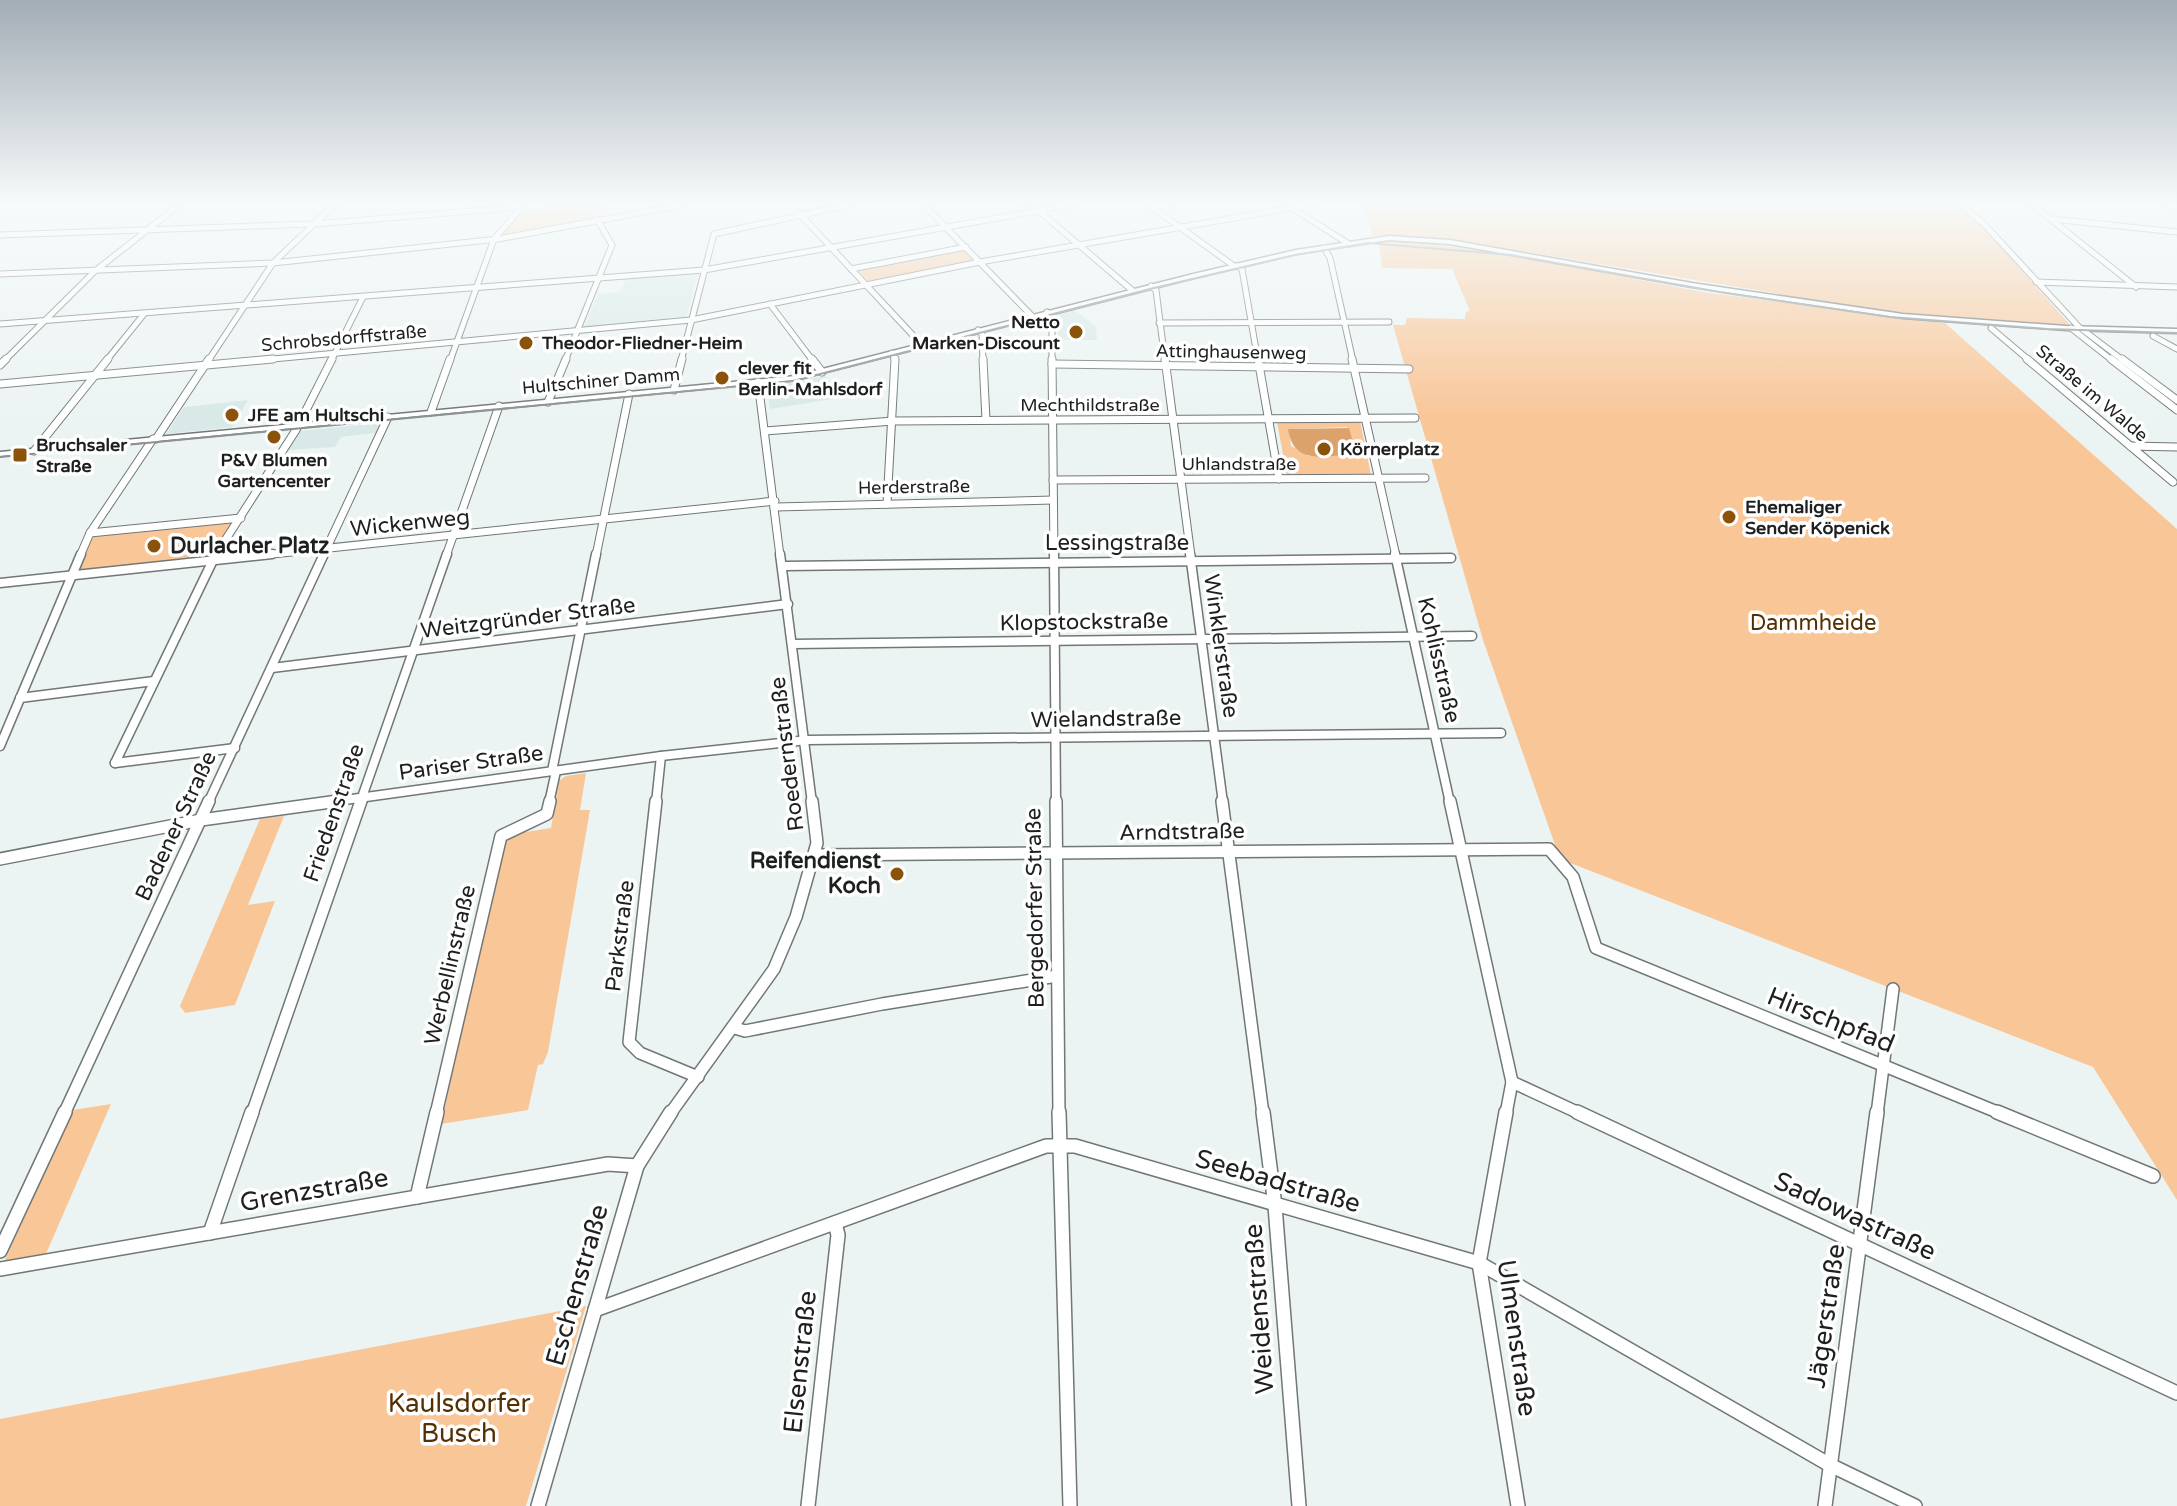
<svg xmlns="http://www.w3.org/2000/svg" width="2177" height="1506" font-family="'Varela Round',sans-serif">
<rect width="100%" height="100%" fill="#ecf4f3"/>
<g fill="#d8e9e8">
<path d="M698 273 686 318 584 327 598 294 620 292 626 279Z"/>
<path d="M1074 310 1096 326 1097 340H1058V314Z"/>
<path d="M825 376 846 397 770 409 767 386Z"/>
<path d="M248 400 232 427 166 434 184 407Z"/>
<path d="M380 423 376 433 341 437 335 447 289 450 301 431Z"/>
</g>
<g fill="#f9c698" fill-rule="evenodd">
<path d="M550 205 603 207 592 219 500 236 524 210 545 209Z"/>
<path d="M1362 205H1955L1983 227 2072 327 1882 311 1448 239 1373 236Z"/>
<path d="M1391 239 1444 242 1708 293 1945 323 2177 529V1200L2093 1067 1560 859 1483 640 1393 325H1405L1407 318 1465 319 1466 312 1470 311 1452 269 1382 268 1379 241Z"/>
<path d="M963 250 974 261 869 282 858 270Z"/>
<path d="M1360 421 1371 475 1287 476 1277 422ZM1347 427 1356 453 1353 455 1309 456 1291 446 1289 429Z"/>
<path d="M236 522 213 558 204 559 208 550 193 551 187 561 76 572 93 535 98 533Z"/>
<path d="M586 773 580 810H590L548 1052 543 1064 538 1065 528 1110 441 1124 505 839 513 834 551 828 559 781 566 776Z"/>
<path d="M284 816 248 905 275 901 235 1005 185 1013 180 1006 260 819Z"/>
<path d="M111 1104 45 1256 4 1262 73 1110Z"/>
<path d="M586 1306 526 1506H0V1419Z"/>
</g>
<path fill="#dba26c" d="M1349 428 1356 454 1353 455C1322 455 1294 466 1288 429Z"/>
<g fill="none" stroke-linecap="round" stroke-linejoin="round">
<defs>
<g id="minor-far4">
<path d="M924 205 1032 316"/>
<path d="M1032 205 1133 291"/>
<path d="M1149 205 1234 266"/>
<path d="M1961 205 1984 224 2079 327 2124 361"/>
<path d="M2033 205 2136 287"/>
<path d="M2165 205 2177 207"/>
<path d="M1153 208 1171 205"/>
<path d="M1292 208 1349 244"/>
<path d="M799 213 922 345"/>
<path d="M2053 219 2177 232"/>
<path d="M0 235 314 224 522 207"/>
<path d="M1324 248 1330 258 1353 361"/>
<path d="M1237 266 1242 269 1258 361"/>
<path d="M851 269 966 247"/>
<path d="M0 274 273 263 498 239 683 205"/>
<path d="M2036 282 2177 287"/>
<path d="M1151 286 1156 290 1165 361"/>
<path d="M770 304 813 361"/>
<path d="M1047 312 1052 324V361"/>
<path d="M1159 323 1389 322"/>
<path d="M0 324 704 270 1071 205"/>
<path d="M1991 328 2030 361"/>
<path d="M2071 328 2113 361"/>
<path d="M978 330 982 334 983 361"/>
<path d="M2153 336 2177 349"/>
<path d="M892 353 895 361"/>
<path d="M4 361 95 271 179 205"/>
<path d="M106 361 144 314"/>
<path d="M208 361 273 263 334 205"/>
<path d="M251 361 691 320 980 262 1309 205"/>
<path d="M331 361 363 297"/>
<path d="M450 361 494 239 522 207"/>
<path d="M565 361 612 245 597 219"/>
<path d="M681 361 714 234 848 205"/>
</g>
<g id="minor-far3">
<path d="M812 359 822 372"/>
<path d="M983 359 986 420"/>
<path d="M1052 359 1054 556"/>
<path d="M1165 359 1191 556"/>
<path d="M1258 359 1279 479"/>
<path d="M1352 359 1396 556"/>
<path d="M2027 359 2173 482"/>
<path d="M2111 359 2177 410"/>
<path d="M2122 359 2177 400"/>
<path d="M1052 364 1409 369"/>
<path d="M0 365 6 359"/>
<path d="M758 382 780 556"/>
<path d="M0 384 273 359"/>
<path d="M674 390 682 359"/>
<path d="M548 402 566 359"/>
<path d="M431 412 450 359"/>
<path d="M765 431 893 421 1415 418"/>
<path d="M156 439 209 359"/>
<path d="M2130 446 2177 447"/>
<path d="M34 451 108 359"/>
<path d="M1053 480 1425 478"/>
<path d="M887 504 895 359"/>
<path d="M776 507 1053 500"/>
<path d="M90 533 241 518"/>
<path d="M80 556 90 533 153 439"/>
<path d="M215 556 296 430 332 359"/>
<path d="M253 556 775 501"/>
<path d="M323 556 388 417"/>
<path d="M446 556 499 406"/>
<path d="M596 556 629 394"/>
</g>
<g id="minor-far2">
<path d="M780 554 812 803"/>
<path d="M1054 554 1056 803"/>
<path d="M1190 554 1223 803"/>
<path d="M1395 554 1450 803"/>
<path d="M784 566 1451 558"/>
<path d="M0 583 272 554"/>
<path d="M793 644 1472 636"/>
<path d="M272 668 788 604"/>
<path d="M20 698 154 681"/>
<path d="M0 746 81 554"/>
<path d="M115 763 216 554"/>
<path d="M115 763 235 748"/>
<path d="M552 771 596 554"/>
<path d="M208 803 324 554"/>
<path d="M323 803 661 756 807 740 1501 733"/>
<path d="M360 803 447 554"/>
<path d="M549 803 556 771"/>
<path d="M656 803 661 756"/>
</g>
<g id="minor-far1">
<path d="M656 801 629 1042 640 1053 698 1077"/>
<path d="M1056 801 1059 1114"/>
<path d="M1222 801 1263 1114"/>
<path d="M1450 801 1512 1082 1506 1114"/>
<path d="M816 855 1549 849 1573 877 1596 948 2002 1114"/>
<path d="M0 859 201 820 338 801"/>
<path d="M735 1028 745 1031 882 1004 1057 976"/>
<path d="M1512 1082 1581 1114"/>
<path d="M64 1114 209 801"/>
<path d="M252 1114 361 801"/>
<path d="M436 1114 501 836 547 814 550 801"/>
<path d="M670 1114 774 969 796 917 817 843 812 801"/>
<path d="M1877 1114 1893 989"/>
</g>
<g id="minor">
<path d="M1059 1112 1070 1506"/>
<path d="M1263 1112 1275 1206 1299 1506"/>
<path d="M1506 1112 1479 1263 1518 1506"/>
<path d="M1577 1112 2177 1393"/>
<path d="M1997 1112 2153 1176"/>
<path d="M417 1197 437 1112"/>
<path d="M210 1233 252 1112"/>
<path d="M0 1251 65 1112"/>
<path d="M0 1269 608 1164 637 1166"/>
<path d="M595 1310 1046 1146H1075L1479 1263 1830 1465 1915 1506"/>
<path d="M538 1506 637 1166 671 1112"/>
<path d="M808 1506 838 1235 835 1223"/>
<path d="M1825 1506 1877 1112"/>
</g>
<path id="major" d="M1389 236 1450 240 1692 283 1903 314 2066 326 2177 329V333L2066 330 1903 318 1692 287 1450 244 1389 240 1296 254 1194 278 795 380 0 456V452L795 376 1193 274 1296 250Z"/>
</defs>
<use href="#minor-far4" stroke="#707776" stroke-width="7"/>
<use href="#minor-far3" stroke="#707776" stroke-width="9"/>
<use href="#minor-far2" stroke="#707776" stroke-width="11"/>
<use href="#minor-far1" stroke="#707776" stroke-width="14"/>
<use href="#minor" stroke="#707776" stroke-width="16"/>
<use href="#major" stroke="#707776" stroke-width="3"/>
<use href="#minor-far4" stroke="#fff" stroke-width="5"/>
<use href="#minor-far3" stroke="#fff" stroke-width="7"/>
<use href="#minor-far2" stroke="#fff" stroke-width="8"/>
<use href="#minor-far1" stroke="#fff" stroke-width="11"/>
<use href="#minor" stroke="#fff" stroke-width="13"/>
<use href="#major" fill="#fff" fill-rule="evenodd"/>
<path stroke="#8c9191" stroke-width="2" d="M0 457 793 381 1154 288 1295 255 1368 243 1511 255 1725 293 1890 317 2047 329 2177 333"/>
</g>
<linearGradient id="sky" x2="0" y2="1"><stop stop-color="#a3adb6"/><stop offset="0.49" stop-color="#f6fafa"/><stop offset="1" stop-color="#f6fafa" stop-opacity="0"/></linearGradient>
<rect width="2177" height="416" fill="url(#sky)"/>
<g fill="#8b520a" stroke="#fff" stroke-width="3">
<circle cx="1076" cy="332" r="8"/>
<circle cx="526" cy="343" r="8"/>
<circle cx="722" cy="378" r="8"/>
<circle cx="232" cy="415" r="8"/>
<circle cx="274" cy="437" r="8"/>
<circle cx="1324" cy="449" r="8"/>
<rect x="12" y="447" width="16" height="16" rx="4"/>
<circle cx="1729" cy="517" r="8"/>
<circle cx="154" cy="546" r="8"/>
<circle cx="897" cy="874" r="8"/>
</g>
<g text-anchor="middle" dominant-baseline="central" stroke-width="7" stroke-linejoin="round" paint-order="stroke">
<g font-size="18" font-weight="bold" fill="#1e2020" stroke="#fff" text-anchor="start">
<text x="1060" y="322" text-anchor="end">Netto<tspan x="1060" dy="21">Marken-Discount</tspan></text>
<text x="542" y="343">Theodor-Fliedner-Heim</text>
<text x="738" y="368">clever fit<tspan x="738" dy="21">Berlin-Mahlsdorf</tspan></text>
<text x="248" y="415">JFE am Hultschi</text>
<text x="36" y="445">Bruchsaler<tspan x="36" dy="21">Straße</tspan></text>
<text x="1340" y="449">Körnerplatz</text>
<text x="274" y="460" text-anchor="middle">P&amp;V Blumen<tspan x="274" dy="21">Gartencenter</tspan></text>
<text x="1745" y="507">Ehemaliger<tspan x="1745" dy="21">Sender Köpenick</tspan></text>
</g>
<g font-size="18" fill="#1e2020" stroke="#fff">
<text transform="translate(344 338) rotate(-5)">Schrobsdorffstraße</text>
<text transform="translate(1231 352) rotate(1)">Attinghausenweg</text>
<text transform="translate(601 381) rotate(-5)">Hultschiner Damm</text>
<text transform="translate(2092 393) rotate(40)">Straße im Walde</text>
<text x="1090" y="405">Mechthildstraße</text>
<text x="1239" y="464">Uhlandstraße</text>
<text transform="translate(914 487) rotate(-1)">Herderstraße</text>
</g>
<g font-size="22" fill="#1e2020" stroke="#fff">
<text transform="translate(410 523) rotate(-6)">Wickenweg</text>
<text x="1117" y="543">Lessingstraße</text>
<text transform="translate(528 618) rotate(-7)">Weitzgründer Straße</text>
<text transform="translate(1084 622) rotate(-1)">Klopstockstraße</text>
<text transform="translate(1221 646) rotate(82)">Winklerstraße</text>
<text transform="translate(1439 660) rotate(77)">Kohlisstraße</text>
<text transform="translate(1106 719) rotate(-1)">Wielandstraße</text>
<text transform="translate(787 754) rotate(-97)">Roedernstraße</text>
<text transform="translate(471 763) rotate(-8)">Pariser Straße</text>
<text transform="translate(334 813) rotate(-71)">Friedenstraße</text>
<text transform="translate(176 826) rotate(-65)">Badener Straße</text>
<text transform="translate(1182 832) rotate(-1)">Arndtstraße</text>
<text transform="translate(1035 908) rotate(-91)">Bergedorfer Straße</text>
<text transform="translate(620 936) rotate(-83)">Parkstraße</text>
<text transform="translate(450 965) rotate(-77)">Werbellinstraße</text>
</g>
<g font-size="22" font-weight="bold" fill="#1e2020" stroke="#fff" text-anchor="start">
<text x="170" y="546">Durlacher Platz</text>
<text x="881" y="861" text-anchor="end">Reifendienst<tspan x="881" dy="25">Koch</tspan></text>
</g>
<g font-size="22" fill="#542f02" stroke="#fff">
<text x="1813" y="623">Dammheide</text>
</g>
<g font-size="26" fill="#1e2020" stroke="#fff">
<text transform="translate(1831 1020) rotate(22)">Hirschpfad</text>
<text transform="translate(1278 1181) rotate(16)">Seebadstraße</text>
<text transform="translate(314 1190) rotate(-10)">Grenzstraße</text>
<text transform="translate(1855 1216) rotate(25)">Sadowastraße</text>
<text transform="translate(577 1285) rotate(-74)">Eschenstraße</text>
<text transform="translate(1259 1309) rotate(-94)">Weidenstraße</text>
<text transform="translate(1826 1316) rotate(-82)">Jägerstraße</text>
<text transform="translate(1517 1338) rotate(82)">Ulmenstraße</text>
<text transform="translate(800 1362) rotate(-84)">Elsenstraße</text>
</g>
<g font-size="26" fill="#542f02" stroke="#fff">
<text x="459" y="1403">Kaulsdorfer<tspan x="459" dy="30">Busch</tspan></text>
</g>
</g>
</svg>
